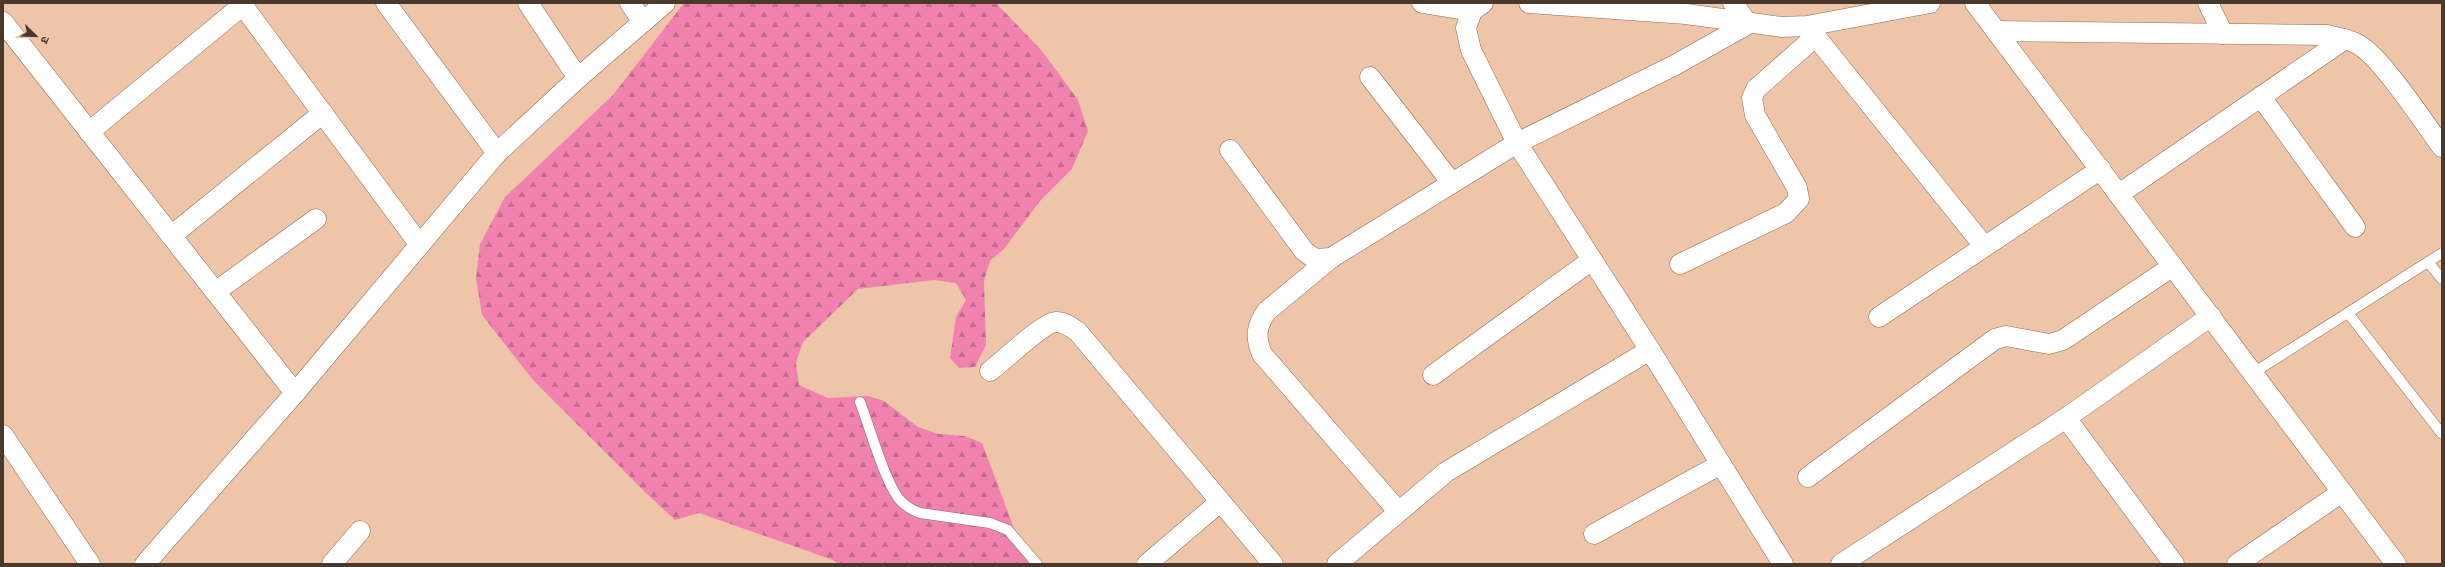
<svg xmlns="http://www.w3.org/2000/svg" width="2445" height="567" font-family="'IBM Plex Sans','Noto Sans Devanagari',sans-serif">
<defs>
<pattern id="forest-firs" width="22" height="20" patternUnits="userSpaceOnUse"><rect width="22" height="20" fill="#f182af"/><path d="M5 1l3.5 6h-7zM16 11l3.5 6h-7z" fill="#c56b8f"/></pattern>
</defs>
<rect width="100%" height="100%" fill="#efc5a9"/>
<path fill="url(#forest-firs)" d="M684 3H996L1042 51 1078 100 1088 131 1072 169 1040 201 1004 249 990 261 984 281 986 345 975 367 959 368 950 358 956 317 966 300 956 283 934 280 858 289 803 342 796 363 799 385 828 398 868 396 884 401 918 427 939 434 965 436 982 443 1015 531 1041 564H838L833 560 699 513 675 520 646 493 533 380 482 315 476 278 480 244 505 197 613 95Z"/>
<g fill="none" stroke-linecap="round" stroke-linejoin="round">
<defs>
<g id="service">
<path d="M2428 262 2442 279"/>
<path d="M2348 313 2442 434"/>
<path d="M2253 373 2442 253"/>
<path d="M860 402C869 425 885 483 900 500 906 507 912 510 920 513L990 523 1008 530 1037 564"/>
</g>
<g id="minor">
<path d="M241 3 420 245"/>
<path d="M386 3 497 153"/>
<path d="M528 3 578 78"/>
<path d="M630 3 643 22"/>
<path d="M1422 3 1472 11"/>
<path d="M1483 3 1472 11 1466 28 1471 50 1517 143 1650 350 1783 564"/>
<path d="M1529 3 1686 14 1782 27 1807 26 1930 3"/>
<path d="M1975 3 2396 564"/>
<path d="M2208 3 2223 34"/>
<path d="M3 22 295 393"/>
<path d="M1808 27 1984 246"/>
<path d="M1996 31 2327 35C2338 38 2350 39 2359 45 2381 57 2425 124 2442 147"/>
<path d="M1370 77 1452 183"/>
<path d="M2261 97 2355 227"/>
<path d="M89 132 243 5"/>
<path d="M1230 150 1304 251 1315 259 1331 258 1517 143 1673 66 1748 24 1733 3"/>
<path d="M2119 194 2345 39"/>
<path d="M171 236 323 113"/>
<path d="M1331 258 1267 311C1256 326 1255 337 1262 354L1398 511"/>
<path d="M1680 264 1786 213 1799 199 1797 188 1755 115 1752 98 1756 89 1816 36"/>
<path d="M215 292 316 219"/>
<path d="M1879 317 2101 169"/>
<path d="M990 371C1002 362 1043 323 1055 322 1064 321 1071 327 1078 332L1273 564"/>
<path d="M1433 375 1592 260"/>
<path d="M2066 418 2174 564"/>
<path d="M3 435 90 564"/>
<path d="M1808 477 1995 339 2006 336 2049 344 2063 340 2173 266"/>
<path d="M1594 534 1721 464"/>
<path d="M145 564 295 393 497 153 578 78 665 3"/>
<path d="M332 564 360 531"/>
<path d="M1147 564 1220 502"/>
<path d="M1337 564 1446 472 1650 350"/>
<path d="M1841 564 2066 418 2211 316"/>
<path d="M2237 564 2342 492"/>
</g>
</defs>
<use href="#service" stroke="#916b51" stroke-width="11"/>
<use href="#minor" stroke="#916b51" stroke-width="21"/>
<use href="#service" stroke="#fff" stroke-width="10"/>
<use href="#minor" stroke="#fff" stroke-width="20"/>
</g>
<rect width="2445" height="567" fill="none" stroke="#49382c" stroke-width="8"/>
<g transform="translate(36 36) rotate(113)" stroke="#efc5a9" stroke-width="3" paint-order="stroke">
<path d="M0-3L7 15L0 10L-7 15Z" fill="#49382c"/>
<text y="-6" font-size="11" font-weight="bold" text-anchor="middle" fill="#49382c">उ</text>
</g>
</svg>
